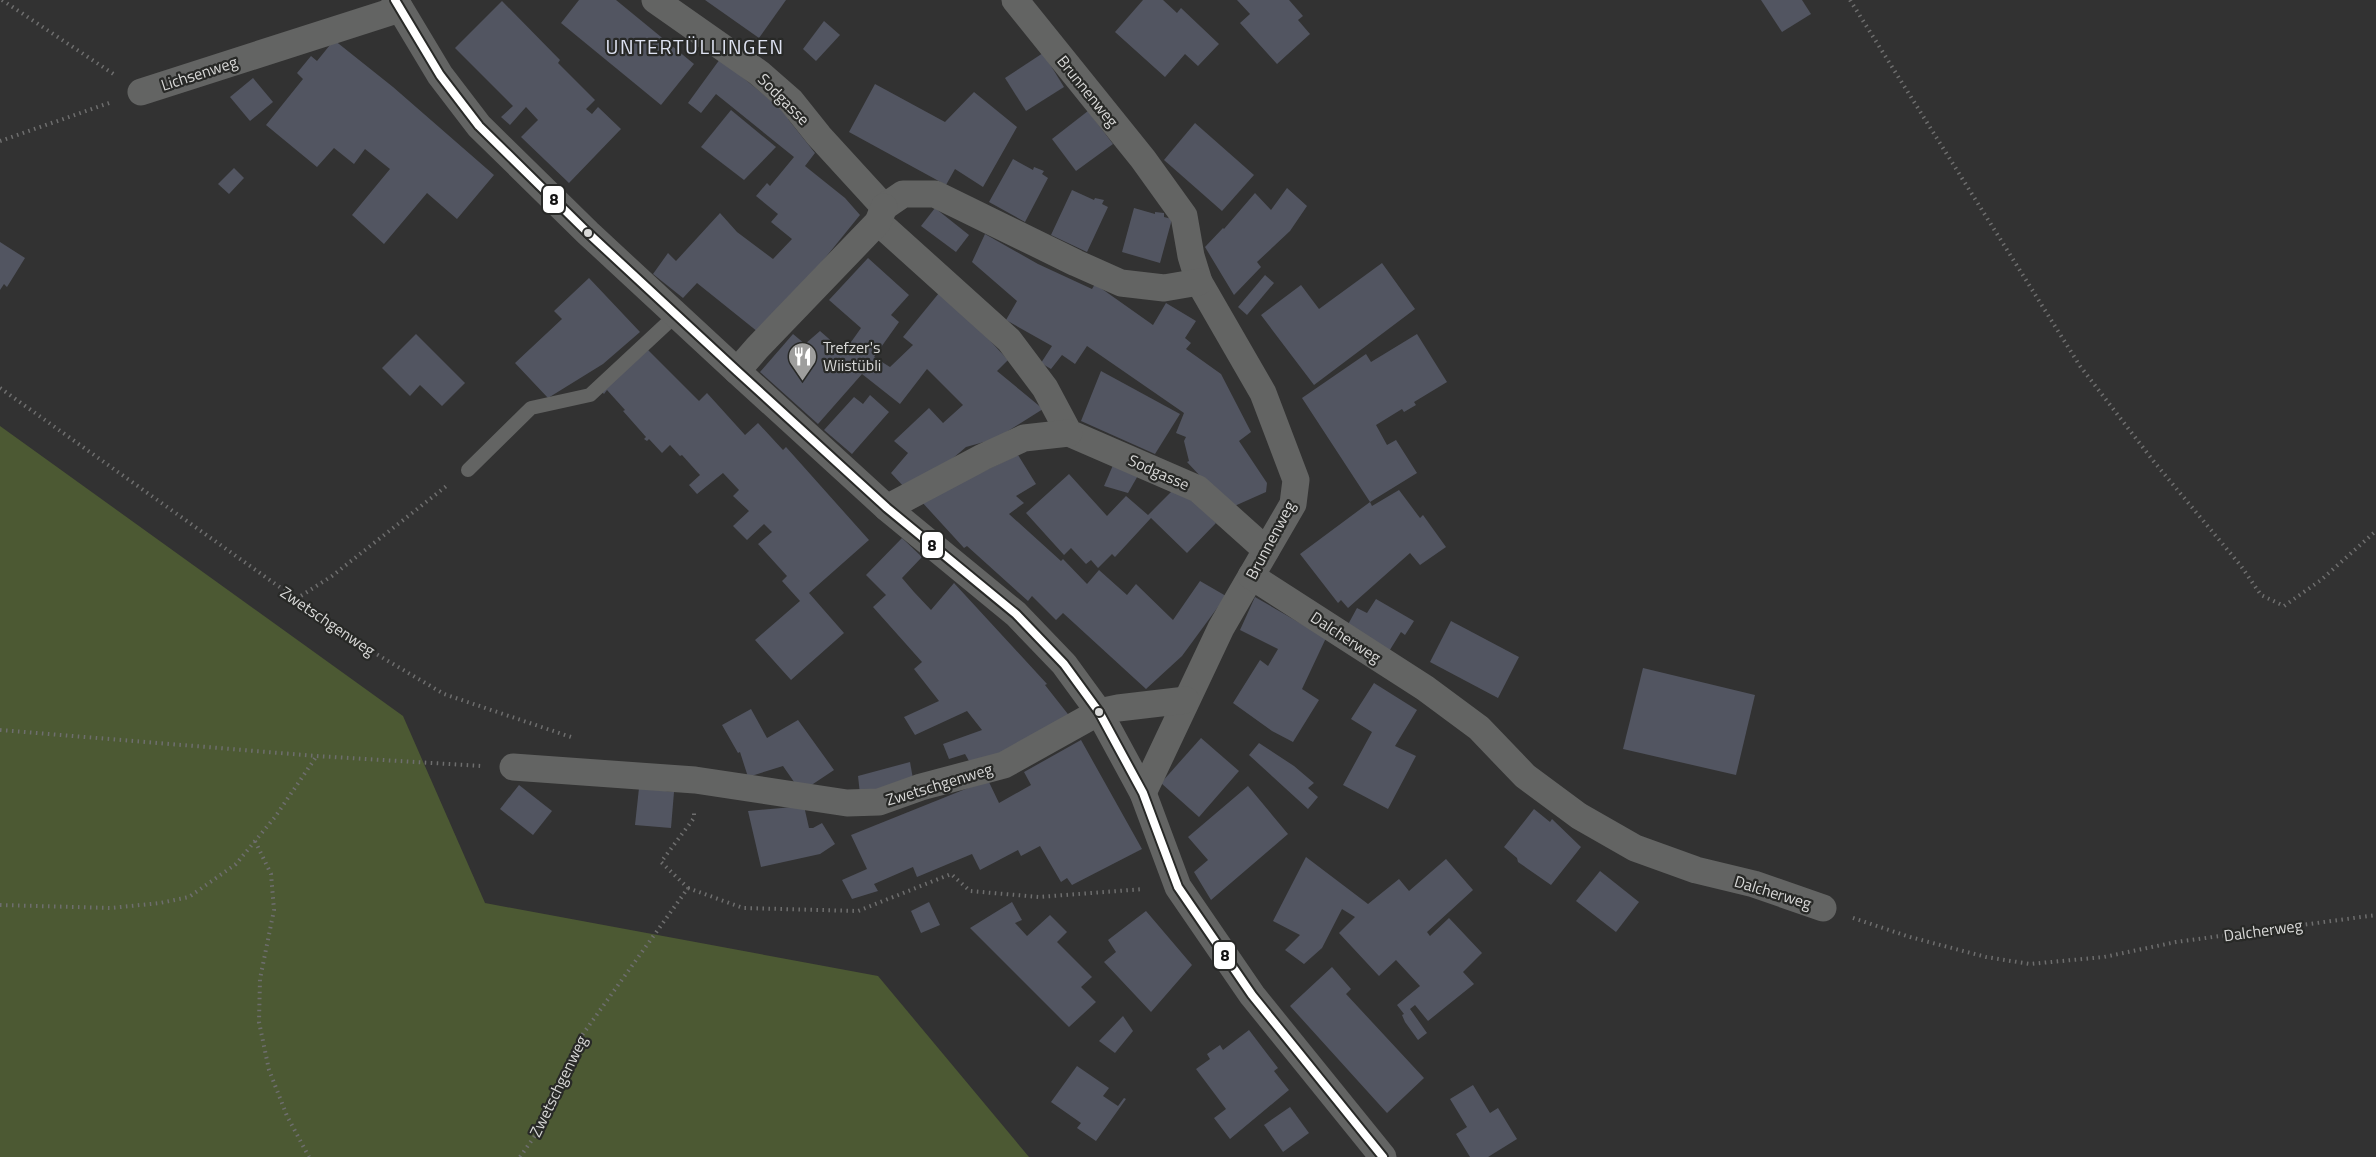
<svg xmlns="http://www.w3.org/2000/svg" width="2376" height="1157" font-family="'Titillium Web',sans-serif">
<rect width="100%" height="100%" fill="#323232"/>
<path fill="#4c5933" d="M0 426 403 716 485 903 878 976 1029 1157H0Z"/>
<g fill="#525561">
<path d="M579 0H616L694 64 661 105 561 23Z"/>
<path d="M705 0H786L759 38Z"/>
<path d="M1143 0H1163L1177 13 1181 8 1219 44 1198 66 1185 54 1165 77 1115 32Z"/>
<path d="M1237 0H1289L1303 16 1298 20 1310 34 1277 64 1240 23 1250 14Z"/>
<path d="M1761 0H1802L1811 14 1782 32Z"/>
<path d="M502 1 560 60 558 63 595 100 586 109 592 114 598 107 621 129 569 183 521 137 538 120 526 107 510 125 501 117 513 106 455 48Z"/>
<path d="M824 21 840 35 816 61 803 49Z"/>
<path d="M334 40 393 87 494 175 457 219 427 193 384 244 352 215 390 169 365 149 354 164 334 148 317 167 266 125 303 79 297 73 311 56 317 61Z"/>
<path d="M1043 53 1064 87 1026 111 1005 78Z"/>
<path d="M720 59 790 116 788 119 815 153 805 166 845 198 860 215 821 263 758 332 697 283 683 298 653 274 668 253 676 261 720 213 737 232 773 259 792 239 771 222 778 214 756 196 767 183 770 186 794 157 716 94 701 113 688 103Z"/>
<path d="M253 78 273 102 250 121 230 97Z"/>
<path d="M875 84 945 122 974 92 1017 127 983 187 955 169 946 185 849 132Z"/>
<path d="M731 110 776 147 744 180 701 147Z"/>
<path d="M1088 111 1113 144 1076 171 1052 139Z"/>
<path d="M1195 123 1254 175 1222 211 1164 160Z"/>
<path d="M1013 159 1033 170 1034 167 1044 171 1042 174 1048 178 1025 222 989 202Z"/>
<path d="M234 168 244 178 229 194 218 184Z"/>
<path d="M1287 188 1307 206 1290 231 1257 262 1261 267 1234 295 1205 247 1223 228 1224 229 1255 193 1271 210Z"/>
<path d="M1072 190 1094 200 1095 198 1104 200 1102 204 1108 207 1087 252 1051 235Z"/>
<path d="M935 208 969 235 956 252 921 226Z"/>
<path d="M1134 208 1155 214V212L1164 213V217L1172 219 1160 263 1122 252Z"/>
<path d="M985 234 1038 264 1092 289 1095 284 1153 325 1166 303 1196 321 1185 338 1191 343 1186 349 1221 374 1251 432 1239 441 1267 483 1266 492 1230 508 1187 462 1189 461 1184 441 1186 437 1176 433 1184 413 1087 346 1075 364 1062 355 1051 369 1041 363 1052 346 1006 320 1017 301 972 262Z"/>
<path d="M0 242 25 258 7 287 4 284 0 290Z"/>
<path d="M868 258 909 295 891 315 899 322 874 357 890 367 913 345 903 337 939 293 970 319 1008 360 997 371 1043 409 995 439 966 447 931 477 905 488 891 473 908 453 894 441 929 408 943 423 963 405 927 369 900 404 862 374 818 424 760 372 793 334 805 344 820 331 844 352 861 328 829 300Z"/>
<path d="M1382 263 1415 309 1314 385 1261 315 1301 285 1319 309Z"/>
<path d="M1265 275 1274 283 1247 315 1238 307Z"/>
<path d="M589 278 640 332 603 364 548 398 515 363 562 319 554 311Z"/>
<path d="M416 334 465 383 442 406 420 385 410 396 382 368Z"/>
<path d="M1417 334 1447 382 1414 402 1416 405 1404 412 1402 409 1376 425 1387 445 1396 440 1417 473 1370 502 1372 506 1399 490 1420 518 1423 515 1446 547 1420 565 1410 553 1348 608 1341 600 1338 603 1300 554 1370 502 1302 398 1366 354 1371 362Z"/>
<path d="M648 350 699 401 707 393 745 435 758 423 783 450 786 447 869 540 809 593 844 633 791 680 755 640 800 601 782 581 787 576 758 544 772 532 764 524 747 540 733 526 749 511 733 496 739 490 723 473 697 494 689 485 700 475 682 455 680 456 670 445 662 453 649 439 647 441 644 439 646 437 623 411 625 410 607 390 604 394 602 392Z"/>
<path d="M1101 371 1180 414 1155 454 1081 421Z"/>
<path d="M870 395 889 412 852 454 824 430 854 397 863 404Z"/>
<path d="M1018 455 1036 484 1016 496 1024 503 1009 514 1061 561 1063 559 1087 584 1099 570 1127 595 1136 584 1173 620 1200 581 1226 596 1182 656 1146 689 1063 613 1056 620 1032 596 1028 601 967 546 964 548 921 501Z"/>
<path d="M1114 463 1140 472 1128 493 1104 486Z"/>
<path d="M1069 474 1107 516 1126 496 1148 515 1177 486 1216 523 1187 553 1151 518 1115 557 1112 554 1098 568 1091 560 1086 564 1071 548 1064 555 1026 513Z"/>
<path d="M902 538 922 557 902 578 914 592 931 610 954 583 1047 684 1045 685 1071 718 973 768 965 754 949 759 943 744 982 730 967 711 915 735 904 717 939 701 914 669 922 662 873 607 886 595 866 575Z"/>
<path d="M1255 597 1326 638 1302 689 1319 700 1293 742 1272 731 1233 703 1260 660 1268 666 1278 649 1240 630Z"/>
<path d="M1376 599 1414 621 1405 635 1401 632 1388 653 1345 630 1357 608 1367 613Z"/>
<path d="M1451 621 1519 657 1498 698 1430 662Z"/>
<path d="M1643 668 1755 695 1736 775 1623 749Z"/>
<path d="M1374 683 1417 710 1395 746 1416 756 1388 809 1343 785 1372 732 1351 719Z"/>
<path d="M751 709 767 738 798 720 834 770 801 792 783 766 748 777 740 752 738 753 722 725Z"/>
<path d="M1201 738 1239 771 1199 817 1161 783Z"/>
<path d="M1081 740 1142 849 1072 885 1067 878 1061 882 1040 846 1021 856 1018 850 980 870 972 854 917 877 913 867 874 884 878 891 852 899 842 880 867 869 851 835 988 780 999 803 1031 785 1024 772Z"/>
<path d="M1259 743 1294 766 1314 783 1308 788 1318 797 1308 809 1249 755Z"/>
<path d="M910 762 913 779 860 794 858 776Z"/>
<path d="M519 785 552 811 533 835 500 809Z"/>
<path d="M1248 786 1288 834 1211 900 1194 872 1208 860 1188 837Z"/>
<path d="M639 788 674 792 671 828 635 825Z"/>
<path d="M804 806 809 828H813L822 823 835 844 820 854 761 867 748 811Z"/>
<path d="M1534 809 1550 822 1552 819 1581 847 1551 885 1518 862 1517 858 1504 847Z"/>
<path d="M1306 857 1368 904 1399 879 1409 891 1446 859 1473 890 1427 932 1430 936 1449 918 1482 953 1463 972 1474 984 1428 1021 1415 1005 1410 1009 1427 1033 1418 1040 1405 1022 1402 1015 1404 1014 1397 1005 1420 986 1396 960 1379 976 1339 933 1355 917 1342 909 1322 948 1304 964 1285 950 1300 935 1273 921Z"/>
<path d="M1600 871 1639 902 1616 932 1576 901Z"/>
<path d="M929 902 940 925 921 933 911 911Z"/>
<path d="M1012 902 1022 920 1015 923 1027 936 1050 915 1067 932 1057 942 1092 977 1081 987 1096 1002 1069 1027 970 928Z"/>
<path d="M1146 911 1192 965 1151 1012 1104 962 1116 952 1108 940Z"/>
<path d="M1332 967 1351 989 1346 994 1424 1078 1387 1113 1290 1006Z"/>
<path d="M1123 1016 1133 1031 1115 1053 1099 1041Z"/>
<path d="M1249 1030 1278 1068 1274 1071 1289 1090 1230 1139 1214 1118 1226 1109 1196 1069 1210 1059 1207 1054 1220 1045 1223 1050Z"/>
<path d="M1077 1066 1109 1088 1103 1096 1118 1106 1124 1098 1126 1099 1096 1141 1077 1128 1081 1123 1051 1102Z"/>
<path d="M1473 1085 1490 1113 1498 1108 1517 1139 1488 1157H1470L1456 1134 1467 1127 1450 1099Z"/>
<path d="M1290 1107 1309 1133 1283 1152 1264 1125Z"/>
</g>
<g fill="none" stroke-linecap="round" stroke-linejoin="round">
<g stroke="#6e6e6e" stroke-width="4" stroke-dasharray="1.5 4.5" stroke-linecap="butt">
<path d="M2 0 115 75"/>
<path d="M1850 0 2080 366 2155 463 2241 566 2261 595 2284 606 2321 580 2376 531"/>
<path d="M0 141 112 102"/>
<path d="M0 388 361 645 444 694 571 737"/>
<path d="M296 599 332 576 449 484"/>
<path d="M0 730 316 756 482 766"/>
<path d="M255 841 271 874 274 910 260 979 259 1022 269 1070 287 1116 309 1157"/>
<path d="M688 888 743 908 858 911 951 874 970 891 1039 897 1144 889"/>
<path d="M0 905 111 908 160 903 189 897 236 864 275 817 316 757"/>
<path d="M1853 918 1910 937 1986 957 2030 964 2104 957 2176 942 2376 915"/>
<path d="M520 1157 541 1127 580 1038 688 888 661 862 694 818V813"/>
</g>
<path stroke="#636463" stroke-width="14" d="M468 470 531 408 590 395 676 315"/>
<g stroke="#636463" stroke-width="27">
<path d="M395 0 440 75 479 126 588 233 737 371 887 508 1016 614 1064 664 1099 712 1143 793 1178 887 1252 995 1383 1157"/>
<path d="M655 0 759 73 791 101 819 136 884 207"/>
<path d="M1015 0 1143 159 1184 216 1191 256 1199 282 1263 393 1296 480 1293 504 1221 628 1143 793"/>
<path d="M141 92 400 9"/>
<path d="M884 207 903 194H935L1076 263 1121 283 1164 288 1199 282"/>
<path d="M878 222 1009 340 1045 388 1069 433 1198 489 1266 550"/>
<path d="M737 371 757 348 878 222 884 207"/>
<path d="M887 508 983 457 1024 438 1069 433"/>
<path d="M1251 576 1425 688 1479 728 1525 776 1579 816 1635 848 1696 870 1754 884 1823 908"/>
<path d="M513 767 695 780 847 803 879 802 921 787 1004 765 1099 712 1118 708 1186 700"/>
</g>
<defs>
<path id="bus-1" d="M395 0 440 75 479 126 588 233 737 371 887 508 1016 614 1064 664 1099 712 1143 793 1178 887 1252 995 1383 1157"/>
</defs>
<use href="#bus-1" stroke="#282927" stroke-width="12"/>
<use href="#bus-1" stroke="#fff" stroke-width="8"/>
</g>
<defs>
<symbol id="restaurant-pin" viewBox="-11 -11 22 30"><path d="M0 17L-7.5 6A9.5 9.5 0 1 1 7.5 6Z" fill="#9e9e9d" stroke="#282927"/><path d="M-5-6h1v4h1v-4h1v4h1v-4h1v5L-1.5 .5V6h-2V.5L-5-1ZM5-6V6H3V1.5H1.5Q1.5-4 5-6Z" fill="#fff"/></symbol>
</defs>
<g fill-rule="evenodd">
<use href="#restaurant-pin" x="786" y="340" width="33" height="45"/>
</g>
<g fill="#d8d8d7" stroke="#282927" stroke-width="2">
<circle cx="588" cy="233" r="5"/>
<circle cx="1099" cy="712" r="5"/>
</g>
<g text-anchor="middle" dominant-baseline="central" stroke-width="4.5" stroke-linejoin="round" paint-order="stroke">
<g font-size="16" fill="#d8d8d7" stroke="#282927">
<text transform="translate(199 73) rotate(-18)">Lichsenweg</text>
<text transform="translate(1088 91) rotate(51)">Brunnenweg</text>
<text transform="translate(784 99) rotate(45)">Sodgasse</text>
<text transform="translate(1159 472) rotate(24)">Sodgasse</text>
<text transform="translate(1270 540) rotate(-62)">Brunnenweg</text>
<text transform="translate(328 621) rotate(34)">Zwetschgenweg</text>
<text transform="translate(1346 637) rotate(33)">Dalcherweg</text>
<text transform="translate(939 784) rotate(-17)">Zwetschgenweg</text>
<text transform="translate(1773 892) rotate(17)">Dalcherweg</text>
<text transform="translate(2263 930) rotate(-8)">Dalcherweg</text>
<text transform="translate(558 1086) rotate(-64)">Zwetschgenweg</text>
</g>
<g font-size="16" fill="#d8d8d7" stroke="#282927" text-anchor="start">
<text x="823" y="347">Trefzer's<tspan x="823" dy="18">Wiistübli</tspan></text>
</g>
<g font-size="20" letter-spacing="1.5" fill="#dfe3f2" stroke="#282927">
<text x="695" y="46">UNTERTÜLLINGEN</text>
</g>
</g>
<g stroke="#282927" stroke-width="2">
<rect x="542" y="185" width="23" height="29" rx="6" fill="#fff"/>
<rect x="921" y="531" width="23" height="28" rx="6" fill="#fff"/>
<rect x="1213" y="941" width="23" height="29" rx="6" fill="#fff"/>
</g>
<g font-size="16" text-anchor="middle" font-weight="bold" fill="#111">
<text x="554" y="205">8</text>
<text x="932" y="551">8</text>
<text x="1225" y="961">8</text>
</g>
</svg>
